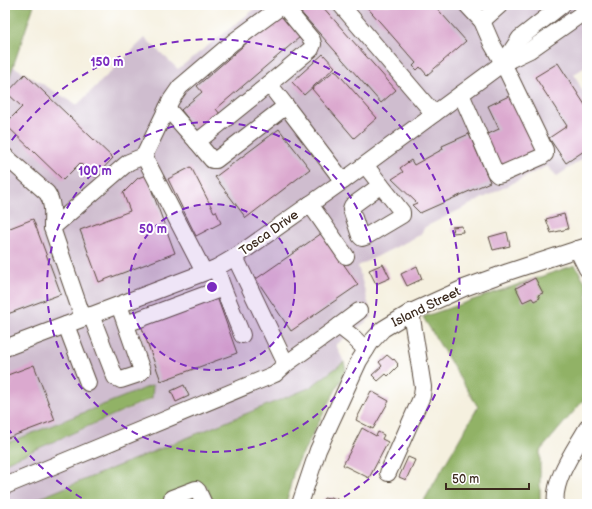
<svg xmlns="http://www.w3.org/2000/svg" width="592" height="509" font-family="'Balsamiq Sans',sans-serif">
<rect width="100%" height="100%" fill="#fff"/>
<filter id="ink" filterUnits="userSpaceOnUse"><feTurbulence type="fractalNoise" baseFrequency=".025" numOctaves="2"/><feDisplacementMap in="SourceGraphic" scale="8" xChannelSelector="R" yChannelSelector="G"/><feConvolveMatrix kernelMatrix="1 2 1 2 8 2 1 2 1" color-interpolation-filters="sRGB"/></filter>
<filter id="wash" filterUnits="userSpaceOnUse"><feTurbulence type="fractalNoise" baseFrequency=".012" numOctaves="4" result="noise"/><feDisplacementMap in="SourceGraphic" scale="16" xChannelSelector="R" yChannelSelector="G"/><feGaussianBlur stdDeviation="0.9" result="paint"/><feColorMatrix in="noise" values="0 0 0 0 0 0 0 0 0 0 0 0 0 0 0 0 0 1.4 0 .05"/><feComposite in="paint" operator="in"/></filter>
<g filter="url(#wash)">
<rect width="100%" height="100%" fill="#f5f0df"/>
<path fill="#cfbdcf" d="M260 5H587V66L574 74 587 100V156L557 176 547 166 425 227 420 235 358 266 372 317 336 345 344 362 309 388 25 504H5V463L152 399 153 386 5 444V90L13 66 77 105 145 38 178 69Z"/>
<g fill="#91b266" stroke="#666e42">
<path d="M5 5H34L5 90Z"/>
<path d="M575 265 587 285V396L540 451V504H422L478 407 423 317Z"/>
<path d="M344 362 346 370 294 470 286 504H213L206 485 159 504H25L309 388Z"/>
<path d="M153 385 152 398 5 463V444Z"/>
</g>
<g id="blocks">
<g fill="#dba9cf">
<path d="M301 5H321L396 90 381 103 297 8Z"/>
<path d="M365 5H434L466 41 427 75 420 67 417 70 413 66 416 63Z"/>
<path d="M280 14 300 37 216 109 220 114 199 132 181 110 202 92 197 86Z"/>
<path d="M323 54 335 67 304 95 292 82Z"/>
<path d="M558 63 587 108V123L585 124 587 128V149L566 163 549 138 567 126 535 77Z"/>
<path d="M335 70 377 118 354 138 312 89Z"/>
<path d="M25 74 113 158 95 177 80 163 63 180 5 124 22 107 7 93Z"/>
<path d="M511 95 538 150 499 169 484 136 499 129 488 106Z"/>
<path d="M279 129 310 169 246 218 215 177Z"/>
<path d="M469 134 490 182 420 213 412 205 417 203 392 179 403 172 400 168 411 160 414 165 443 149 442 146Z"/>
<path d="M191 167 214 212 216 211 221 223 196 236 168 179Z"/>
<path d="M146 175 175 253 99 282 80 230 130 211 123 193 138 178Z"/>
<path d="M564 214 568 229 551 233 546 219Z"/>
<path d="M33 219 61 294 5 315V230Z"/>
<path d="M462 226 463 232 453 233 452 227Z"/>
<path d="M507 232 510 246 493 250 489 237Z"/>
<path d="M322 233 358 285 291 331 256 279Z"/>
<path d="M383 264 390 278 376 284 369 270Z"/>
<path d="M417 266 422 279 407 286 401 274Z"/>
<path d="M535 278 543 293 538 295 540 298 534 301 532 298 523 302 516 288Z"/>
<path d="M217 297 237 353 161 381 141 325Z"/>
<path d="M387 355 393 360 394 359 398 364 397 365 398 366 388 376 386 374 378 381 372 375 382 366 379 362Z"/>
<path d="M34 365 55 420 5 439V376Z"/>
<path d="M184 385 189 396 176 402 171 391Z"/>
<path d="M371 391 389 401 373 429 356 420Z"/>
<path d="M362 428 376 436 378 432 384 435 382 439 388 442 369 478 343 465Z"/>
<path d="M408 457 415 460 406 480 399 477Z"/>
<path d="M330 497 337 499 335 504H322L324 498 329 499Z"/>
</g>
</g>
</g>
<g filter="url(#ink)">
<use href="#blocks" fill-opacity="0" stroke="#57483b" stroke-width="1"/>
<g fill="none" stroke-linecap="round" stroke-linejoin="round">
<defs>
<g id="minor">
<path d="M341 5 434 114"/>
<path d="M482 21 500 5"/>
<path d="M504 62 520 38 562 5"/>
<path d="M269 84 197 142 212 160H216L286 106 343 181"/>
<path d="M461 94 495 172 498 175 502 174 541 157 545 154V150L503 63 492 44 482 21 467 5"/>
<path d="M167 108 197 142"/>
<path d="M5 156 47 193C54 203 52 216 52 228"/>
<path d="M144 156 171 100 180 87 233 42 283 5 312 40 313 44 311 49 269 84 286 106"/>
<path d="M365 165 402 212V215L365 237 362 238 360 236 351 209 352 206 381 185"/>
<path d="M310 204 346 256"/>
<path d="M577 249 587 269"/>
<path d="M235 257 286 364"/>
<path d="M223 288 242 335"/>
<path d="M91 315 115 377 121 380 139 374 142 371 141 368 119 305"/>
<path d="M83 318 52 228 124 166 129 162 144 156 204 272"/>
<path d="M126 324 223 288 216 268"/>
<path d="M66 325 88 383"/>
<path d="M339 326 359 311"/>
<path d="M5 348 216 268 235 257 343 181 503 63 530 50 587 10"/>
<path d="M388 473 422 396 423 387 411 312"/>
<path d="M5 486 268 377 275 374 286 364 339 326 353 337 366 350"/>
<path d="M171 504 172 498 196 489 198 491 204 504"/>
<path d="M300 504 318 450 359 361 371 342 383 329 411 312 464 288 508 272 587 246"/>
<path d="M556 504C552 480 576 448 587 428"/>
</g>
</defs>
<use href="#minor" stroke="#57483b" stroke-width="18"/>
<use href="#minor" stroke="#fff" stroke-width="16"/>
</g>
</g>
<circle cx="212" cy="287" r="83" fill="#7b2cbf" fill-opacity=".12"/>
<g fill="none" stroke="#7b2cbf" stroke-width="2" stroke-dasharray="7 5">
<circle cx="212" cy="287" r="83"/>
<circle cx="212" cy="287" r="165"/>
<path d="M92 504A248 248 0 0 1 5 424M5 150A248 248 0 1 1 332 504"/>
</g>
<g text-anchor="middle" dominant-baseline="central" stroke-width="4" stroke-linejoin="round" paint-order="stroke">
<g font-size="13" fill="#3b2a1e" stroke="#fff">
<text transform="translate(269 233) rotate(-35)">Tosca Drive</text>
<text transform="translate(426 307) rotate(-26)">Island Street</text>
</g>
</g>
<circle cx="212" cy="287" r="6" fill="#7b2cbf" stroke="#fff" stroke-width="2"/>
<g font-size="12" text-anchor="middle" font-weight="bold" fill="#7b2cbf" stroke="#fff" stroke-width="4" stroke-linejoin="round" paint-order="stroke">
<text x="107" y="66">150 m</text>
<text x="95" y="175">100 m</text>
<text x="153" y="233">50 m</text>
</g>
<rect width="592" height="509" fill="none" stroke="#fff" stroke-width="20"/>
<path d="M446 483v6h83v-6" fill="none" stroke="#3b2a1e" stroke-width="2"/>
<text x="452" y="483" font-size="12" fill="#3b2a1e" stroke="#ffffff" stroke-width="3" paint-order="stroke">50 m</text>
</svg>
